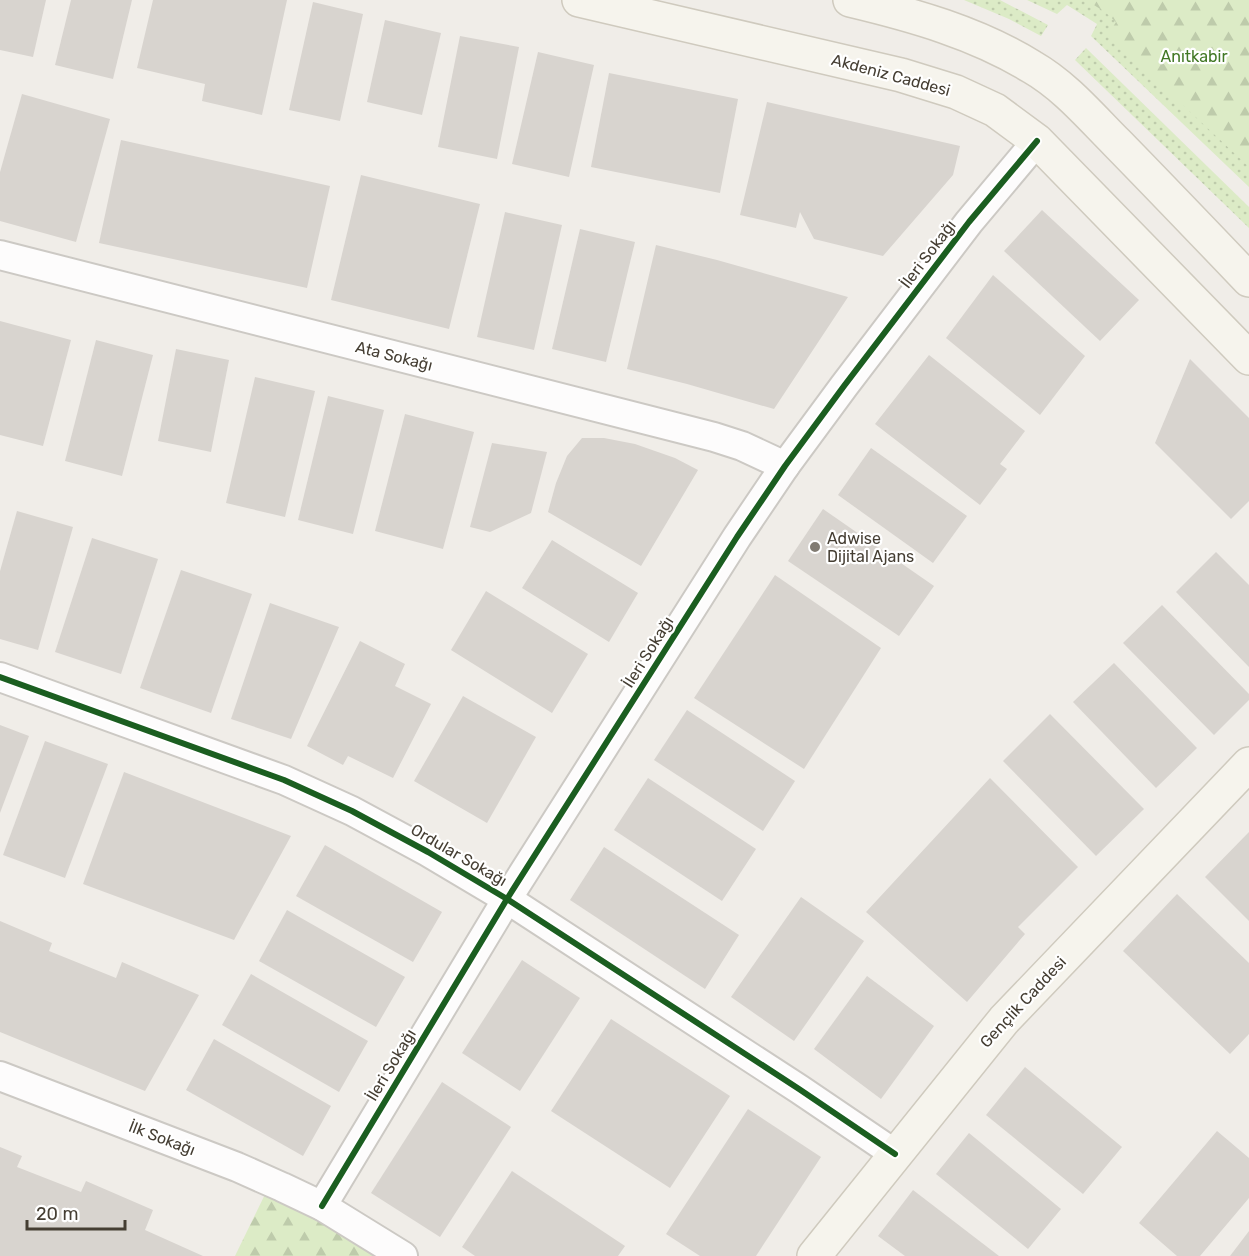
<svg xmlns="http://www.w3.org/2000/svg" width="1249" height="1256" font-family="Rubik,sans-serif">
<defs>
<pattern id="grass-dots" width="8" height="8" patternUnits="userSpaceOnUse" patternTransform="scale(1.5)"><rect width="8" height="8" fill="#dcebc6"/><path d="M2 2h.1M6 6h.1" fill="none" stroke="#becbab" stroke-width="1.8" stroke-linecap="round"/></pattern>
<pattern id="forest-firs" width="22" height="20" patternUnits="userSpaceOnUse" patternTransform="scale(1.5)"><rect width="22" height="20" fill="#dcebc6"/><path d="M5 1l3.5 6h-7zM16 11l3.5 6h-7z" fill="#becbab"/></pattern>
</defs>
<rect width="100%" height="100%" fill="#f0ede8"/>
<g fill="url(#grass-dots)">
<path d="M964 0H1000L1048 25 1041 36 1009 19Z"/>
<path d="M1027 0H1249V187L1091 36 1097 24 1067 5 1057 14Z"/>
<path d="M1086 48 1249 207V228L1075 60Z"/>
</g>
<g fill="url(#forest-firs)">
<path d="M1086 0H1249V167L1108 35 1116 22 1105 12Z"/>
<path d="M271 1182 381 1256H235Z"/>
</g>
<g fill="#d8d4cf">
<path d="M0 0H46L33 57 0 50Z"/>
<path d="M71 0H132L113 79 55 65Z"/>
<path d="M153 0H287L262 115 202 101 205 84 137 68Z"/>
<path d="M313 2 363 14 340 121 289 110Z"/>
<path d="M385 20 441 33 422 115 367 102Z"/>
<path d="M460 36 519 47 497 159 438 147Z"/>
<path d="M538 52 594 65 569 177 512 164Z"/>
<path d="M609 73 738 99 720 193 591 167Z"/>
<path d="M22 94 110 119 76 242 0 221V172Z"/>
<path d="M767 102 960 146 953 175 883 256 814 239 800 212 796 228 740 215Z"/>
<path d="M121 140 330 186 307 288 99 243Z"/>
<path d="M361 175 480 204 449 329 331 300Z"/>
<path d="M1042 210 1139 300 1100 341 1004 251Z"/>
<path d="M505 212 562 225 534 350 477 337Z"/>
<path d="M580 229 635 242 606 362 552 349Z"/>
<path d="M656 245 717 260 848 297 774 409 687 384 627 369Z"/>
<path d="M993 275 1085 356 1040 415 946 338Z"/>
<path d="M0 321 71 340 43 446 0 435Z"/>
<path d="M96 340 153 355 122 476 65 461Z"/>
<path d="M176 349 229 360 211 452 158 441Z"/>
<path d="M929 355 1025 431 1000 464 1007 469 980 505 875 424Z"/>
<path d="M1190 359 1249 418V501L1231 519 1155 443Z"/>
<path d="M255 377 315 391 285 517 226 503Z"/>
<path d="M328 396 384 410 353 534 298 520Z"/>
<path d="M405 414 474 432 443 549 375 531Z"/>
<path d="M582 438H604L635 444 675 458 698 470 641 566 548 512 556 483 567 456Z"/>
<path d="M492 443 547 452 531 513 490 532 470 527Z"/>
<path d="M871 448 967 516 933 563 838 495Z"/>
<path d="M823 509 934 586 899 636 788 561Z"/>
<path d="M17 511 73 527 38 650 0 639V571Z"/>
<path d="M92 538 158 559 121 674 55 652Z"/>
<path d="M552 540 638 593 609 642 522 588Z"/>
<path d="M1216 552 1249 585V667L1176 592Z"/>
<path d="M181 570 252 594 211 713 140 688Z"/>
<path d="M775 575 881 648 804 769 694 698Z"/>
<path d="M486 591 588 654 552 713 451 650Z"/>
<path d="M270 603 339 627 291 739 231 719Z"/>
<path d="M1162 605 1249 694V700L1214 735 1123 643Z"/>
<path d="M360 641 405 664 395 686 431 704 393 778 348 756 343 765 307 746Z"/>
<path d="M1114 663 1197 748 1156 788 1073 702Z"/>
<path d="M463 696 536 737 487 823 414 781Z"/>
<path d="M687 710 795 781 763 831 654 760Z"/>
<path d="M1050 714 1144 809 1096 856 1003 761Z"/>
<path d="M0 725 29 736 0 813Z"/>
<path d="M45 741 108 764 65 878 3 855Z"/>
<path d="M124 772 291 836 234 940 83 884Z"/>
<path d="M648 778 756 849 722 901 614 830Z"/>
<path d="M990 778 1078 867 1018 927 1025 934 967 1002 866 912Z"/>
<path d="M1249 832V921L1205 877Z"/>
<path d="M325 845 442 912 413 962 296 896Z"/>
<path d="M604 847 739 935 705 989 570 900Z"/>
<path d="M1177 894 1249 963V1034L1230 1054 1123 951Z"/>
<path d="M801 897 864 941 794 1041 731 997Z"/>
<path d="M287 910 405 977 376 1027 259 961Z"/>
<path d="M0 921 52 943 49 951 116 978 122 962 199 995 145 1091 0 1032Z"/>
<path d="M522 960 580 998 520 1091 462 1053Z"/>
<path d="M251 974 368 1041 339 1092 222 1025Z"/>
<path d="M867 976 934 1026 881 1099 814 1049Z"/>
<path d="M611 1019 730 1096 670 1188 551 1111Z"/>
<path d="M214 1039 331 1106 303 1156 186 1090Z"/>
<path d="M1025 1067 1122 1147 1083 1194 986 1115Z"/>
<path d="M442 1082 511 1127 440 1237 371 1193Z"/>
<path d="M748 1109 821 1157 756 1256H700L666 1234Z"/>
<path d="M1217 1131 1249 1158V1198L1200 1256H1177L1139 1223Z"/>
<path d="M969 1133 1061 1209 1028 1249 936 1174Z"/>
<path d="M0 1147 22 1156 17 1167 81 1192 86 1181 153 1210 145 1230 203 1256H0Z"/>
<path d="M512 1171 625 1246 618 1256H475L462 1247Z"/>
<path d="M913 1190 999 1256H905L878 1236Z"/>
<path d="M1249 1231V1256H1230Z"/>
</g>
<g fill="none" stroke-linecap="round" stroke-linejoin="round">
<defs>
<g id="street">
<path d="M0 255 714 437 742 446 785 466"/>
<path d="M0 677 284 780 352 811 428 852 507 899 799 1089 895 1154"/>
<path d="M0 1076 237 1167 282 1187 322 1206 403 1256"/>
<path d="M322 1206 507 899 737 537 785 466 844 386 969 222 1037 141"/>
</g>
<g id="secondary">
<path d="M579 0 901 75 956 92 995 110 1037 141 1249 358"/>
<path d="M850 0C913 15 977 33 1032 67 1065 86 1090 116 1117 143 1161 188 1205 234 1249 280"/>
<path d="M814 1256 1004 1020 1249 764"/>
</g>
</defs>
<use href="#street" stroke="#ccc9c4" stroke-width="32"/>
<use href="#secondary" stroke="#cfcabe" stroke-width="36"/>
<use href="#street" stroke="#fdfcfc" stroke-width="28"/>
<use href="#secondary" stroke="#f6f4ed" stroke-width="33"/>
<defs>
<g id="cycleway">
<path d="M0 677 284 780 352 811 428 852 507 899 799 1089 895 1154"/>
<path d="M322 1206 507 899 737 537 785 466 844 386 969 222 1037 141"/>
</g>
</defs>
<use href="#cycleway" stroke="#fff" stroke-width="10"/>
<use href="#cycleway" stroke="#1b5e20" stroke-width="6"/>
</g>
<circle fill="#817b72" stroke="#fff" stroke-width="2" cx="815" cy="547" r="6"/>
<g text-anchor="middle" dominant-baseline="central" stroke-width="4.5" stroke-linejoin="round" paint-order="stroke">
<g font-size="16" fill="#427825" stroke="#fff">
<text x="1194" y="56">Anıtkabir</text>
</g>
<g font-size="16" fill="#453e33" stroke="#fff">
<text transform="translate(891 75) rotate(15)">Akdeniz Caddesi</text>
<text transform="translate(928 254) rotate(-53)">İleri Sokağı</text>
<text transform="translate(394 356) rotate(14)">Ata Sokağı</text>
<text transform="translate(648 652) rotate(-58)">İleri Sokağı</text>
<text transform="translate(459 855) rotate(30)">Ordular Sokağı</text>
<text transform="translate(1023 1002) rotate(-47)">Gençlik Caddesi</text>
<text transform="translate(391 1065) rotate(-59)">İleri Sokağı</text>
<text transform="translate(162 1138) rotate(21)">İlk Sokağı</text>
</g>
<g font-size="16" fill="#453e33" stroke="#fff" text-anchor="start">
<text x="827" y="538">Adwise<tspan x="827" dy="18">Dijital Ajans</tspan></text>
</g>
</g>
<path d="M27 1220v9h98v-9" fill="none" stroke="#453e33" stroke-width="3"/>
<text x="36" y="1220" font-size="18" fill="#453e33" stroke="#ffffff" stroke-width="4.5" paint-order="stroke">20 m</text>
</svg>
